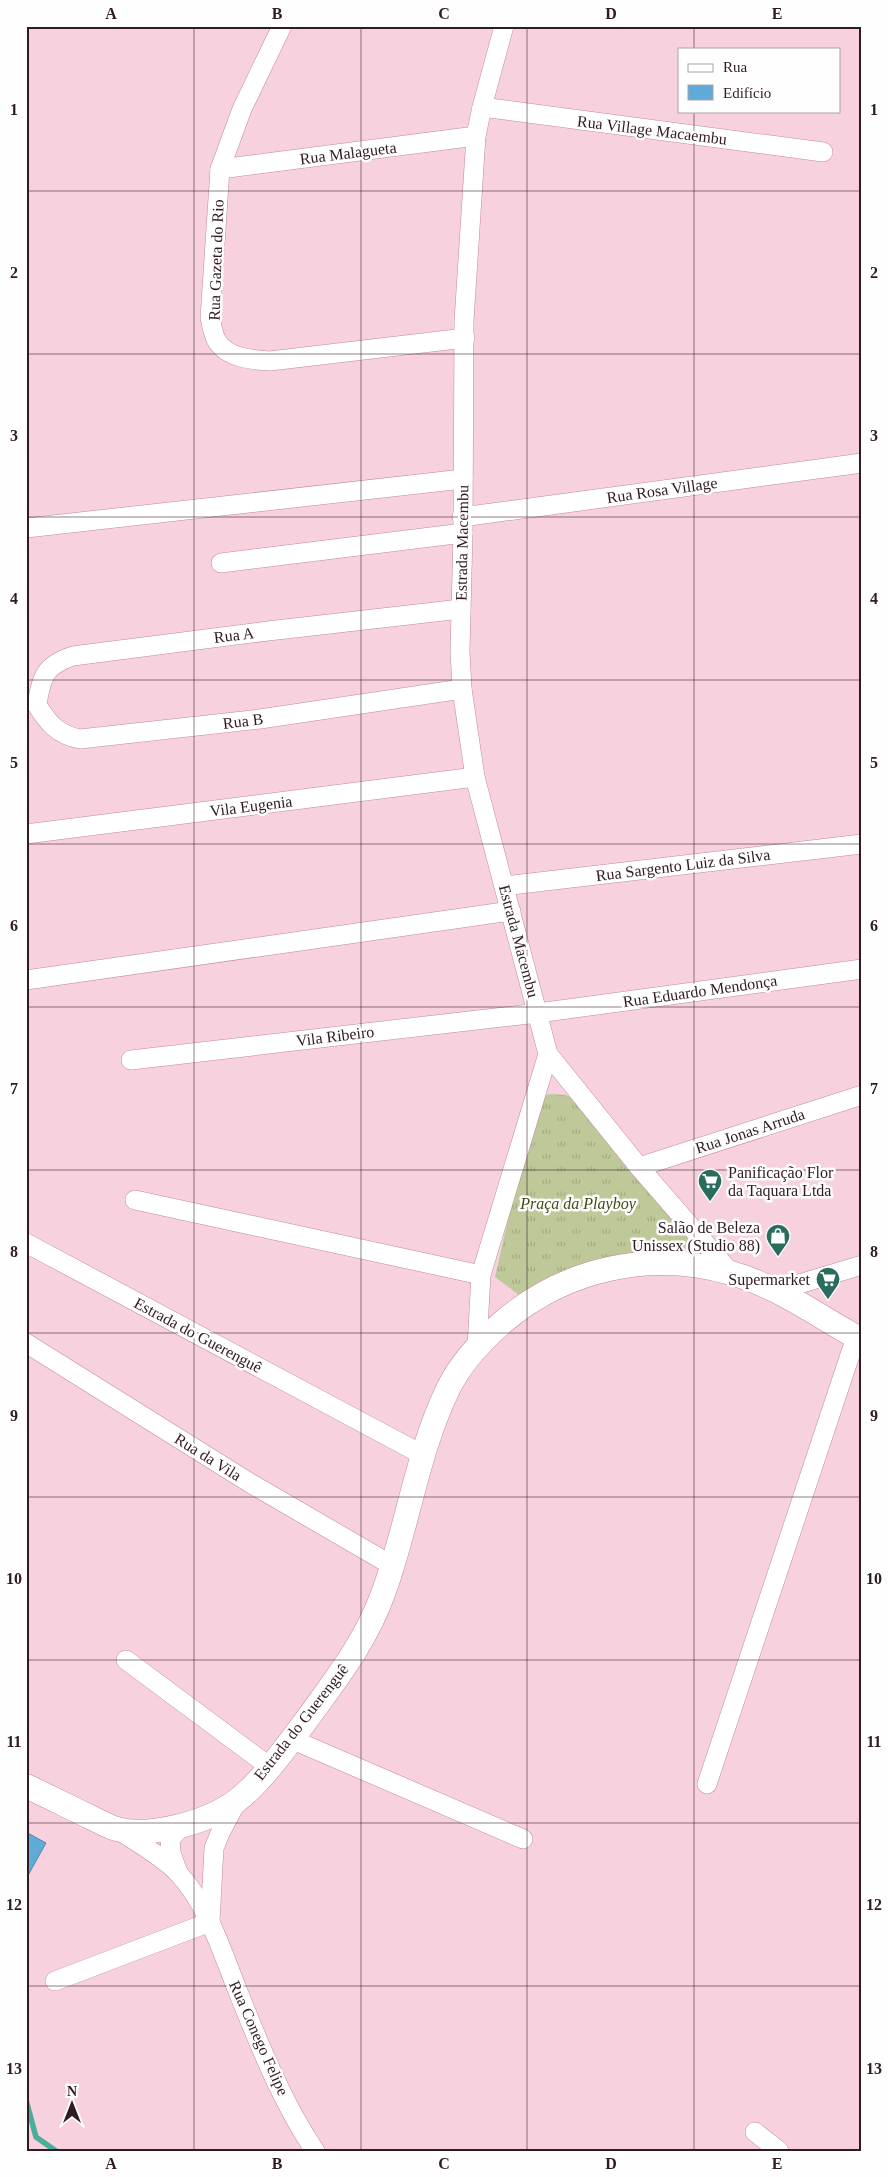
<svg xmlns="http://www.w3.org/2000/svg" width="888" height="2177" font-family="Georgia,serif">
<defs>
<pattern id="grass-tufts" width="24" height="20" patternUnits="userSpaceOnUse" patternTransform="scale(1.25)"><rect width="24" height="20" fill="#bfc898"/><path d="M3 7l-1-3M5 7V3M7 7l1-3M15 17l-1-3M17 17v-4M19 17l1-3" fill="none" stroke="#a5ab83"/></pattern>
</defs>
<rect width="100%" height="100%" fill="#f7d2de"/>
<path fill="url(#grass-tufts)" d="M551 1094 566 1095 579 1101 715 1263 696 1259 527 1301 495 1277 536 1097Z"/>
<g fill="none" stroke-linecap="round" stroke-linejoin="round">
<path stroke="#4bae98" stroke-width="5.5" d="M26 2100 36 2137 56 2151"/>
</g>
<path fill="#60aad7" stroke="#5389a9" d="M26 1832 46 1843 26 1879Z"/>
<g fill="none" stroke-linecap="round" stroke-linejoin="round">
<defs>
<g id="minor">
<path d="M282 26 242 109 220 169 210 318C212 325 213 335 217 341 227 358 252 360 270 361L465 338"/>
<path d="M504 26 482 107 476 136 464 321 463 533 460 651 462 689 475 777 548 1054 639 1167 730 1272"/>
<path d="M482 107 823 152"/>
<path d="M220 169 476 136"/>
<path d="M462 517 862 463"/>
<path d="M26 528 463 479"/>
<path d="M221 563 463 533"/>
<path d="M37 705C41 677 45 665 73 656L268 631 461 609"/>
<path d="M37 705C48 723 58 735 80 739L260 719 462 689"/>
<path d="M26 834 475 777"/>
<path d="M504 886 862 844"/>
<path d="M26 980 511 911"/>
<path d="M131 1060 538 1013 862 969"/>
<path d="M639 1167 862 1095"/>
<path d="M135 1200 481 1275"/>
<path d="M26 1243 423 1455"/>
<path d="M776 1291 862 1265"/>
<path d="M26 1343 250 1483 393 1566"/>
<path d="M477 1346 481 1275 548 1054"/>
<path d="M126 1660 270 1767"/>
<path d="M291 1739 523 1839"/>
<path d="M707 1784 856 1337"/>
<path d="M117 1829C136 1842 164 1857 179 1874 208 1906 221 1949 237 1989 259 2044 282 2102 315 2151"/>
<path d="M178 1873 171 1853 170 1839 183 1825"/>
<path d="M210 1921 214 1848 221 1831 237 1801"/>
<path d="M55 1981 210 1922"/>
<path d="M755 2132 779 2151"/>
</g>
<path id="major" d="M26 1786C48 1796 69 1807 90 1817 99 1821 108 1827 117 1829 150 1838 208 1822 235 1802 261 1783 286 1747 305 1722 336 1679 366 1642 384 1591 408 1525 417 1453 448 1389 461 1362 481 1341 504 1321 567 1268 651 1250 731 1273 778 1286 819 1317 862 1340"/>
</defs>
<use href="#minor" stroke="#c3899d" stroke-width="20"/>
<use href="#major" stroke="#c3899d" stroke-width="25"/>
<use href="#minor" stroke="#fff" stroke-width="19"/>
<use href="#major" stroke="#fff" stroke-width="24"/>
</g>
<path fill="none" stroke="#311b23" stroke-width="1" stroke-opacity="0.55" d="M194 26V2151M361 26V2151M527 26V2151M694 26V49M694 111V2151M26 191H862M26 354H862M26 517H862M26 680H862M26 844H862M26 1007H862M26 1170H862M26 1333H862M26 1497H862M26 1660H862M26 1823H862M26 1986H862"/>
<defs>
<symbol id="supermarket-pin" viewBox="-11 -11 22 30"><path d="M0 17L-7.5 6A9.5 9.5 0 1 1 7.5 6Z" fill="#2a6d5f" stroke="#fefefe"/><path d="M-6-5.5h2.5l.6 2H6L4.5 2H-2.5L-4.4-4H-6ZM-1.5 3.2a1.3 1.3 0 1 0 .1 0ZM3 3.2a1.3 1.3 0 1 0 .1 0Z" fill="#fff"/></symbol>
<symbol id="shop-pin" viewBox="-11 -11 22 30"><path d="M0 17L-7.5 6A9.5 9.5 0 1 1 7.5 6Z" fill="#2a6d5f" stroke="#fefefe"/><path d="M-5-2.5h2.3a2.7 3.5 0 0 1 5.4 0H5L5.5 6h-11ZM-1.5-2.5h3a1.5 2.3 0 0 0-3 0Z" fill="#fff"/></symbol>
</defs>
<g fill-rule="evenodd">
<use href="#supermarket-pin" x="696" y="1167" width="28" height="38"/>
<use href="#shop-pin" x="764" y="1222" width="28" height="38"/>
<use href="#supermarket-pin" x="814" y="1265" width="28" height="38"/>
</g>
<g text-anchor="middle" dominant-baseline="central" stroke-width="5" stroke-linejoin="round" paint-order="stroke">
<g font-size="16" fill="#311b23" stroke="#fefefe">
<text transform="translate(652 130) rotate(7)">Rua Village Macaembu</text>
<text transform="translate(348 153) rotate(-7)">Rua Malagueta</text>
<text transform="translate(216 260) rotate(-88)">Rua Gazeta do Rio</text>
<text transform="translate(662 490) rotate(-8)">Rua Rosa Village</text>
<text transform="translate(462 543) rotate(-89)">Estrada Macembu</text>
<text transform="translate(234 635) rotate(-7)">Rua A</text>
<text transform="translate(243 721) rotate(-7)">Rua B</text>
<text transform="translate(251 806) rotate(-7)">Vila Eugenia</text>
<text transform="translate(683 865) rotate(-7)">Rua Sargento Luiz da Silva</text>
<text transform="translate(519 941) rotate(75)">Estrada Macembu</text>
<text transform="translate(700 991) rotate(-8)">Rua Eduardo Mendonça</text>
<text transform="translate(335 1036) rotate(-7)">Vila Ribeiro</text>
<text transform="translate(750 1131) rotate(-18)">Rua Jonas Arruda</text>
<text transform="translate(198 1335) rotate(28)">Estrada do Guerenguê</text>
<text transform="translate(208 1457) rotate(32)">Rua da Vila</text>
<text transform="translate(301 1722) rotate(-52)">Estrada do Guerenguê</text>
<text transform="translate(259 2038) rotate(66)">Rua Conego Felipe</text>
</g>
<g font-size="16" fill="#311b23" stroke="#fefefe" text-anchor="end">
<text x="728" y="1172" text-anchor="start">Panificação Flor<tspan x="728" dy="18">da Taquara Ltda</tspan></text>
<text x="760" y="1227">Salão de Beleza<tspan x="760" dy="18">Unissex (Studio 88)</tspan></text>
<text x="810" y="1279">Supermarket</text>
</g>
<g font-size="16" font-style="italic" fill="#444b14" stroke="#fefefe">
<text x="578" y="1203">Praça da Playboy</text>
</g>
</g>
<rect width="888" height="2177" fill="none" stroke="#fefefe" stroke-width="55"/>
<rect x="678" y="48" width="162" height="65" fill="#fefefe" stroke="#aca3a6"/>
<rect x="688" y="64" width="25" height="8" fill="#ffffff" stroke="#aca3a6"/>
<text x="723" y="72" font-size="15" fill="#311b23">Rua</text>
<rect x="688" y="85" width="25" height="15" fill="#60aad7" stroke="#aca3a6"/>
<text x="723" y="98" font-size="15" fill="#311b23">Edifício</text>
<g transform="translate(72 2104)" stroke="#fefefe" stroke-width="4" paint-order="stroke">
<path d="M0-4L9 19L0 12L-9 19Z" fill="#311b23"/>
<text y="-8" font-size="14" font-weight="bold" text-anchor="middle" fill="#311b23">N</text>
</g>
<rect x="28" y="28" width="832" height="2122" fill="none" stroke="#311b23" stroke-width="2"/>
<g font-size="16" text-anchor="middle" font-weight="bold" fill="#311b23">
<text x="111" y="19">A</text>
<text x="277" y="19">B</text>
<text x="444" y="19">C</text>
<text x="611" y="19">D</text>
<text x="777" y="19">E</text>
<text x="14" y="115">1</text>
<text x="874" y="115">1</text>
<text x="14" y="278">2</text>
<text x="874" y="278">2</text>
<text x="14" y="441">3</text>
<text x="874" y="441">3</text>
<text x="14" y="604">4</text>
<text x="874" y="604">4</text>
<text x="14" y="768">5</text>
<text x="874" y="768">5</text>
<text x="14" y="931">6</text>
<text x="874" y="931">6</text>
<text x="14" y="1094">7</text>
<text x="874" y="1094">7</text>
<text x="14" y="1257">8</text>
<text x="874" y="1257">8</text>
<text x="14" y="1421">9</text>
<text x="874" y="1421">9</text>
<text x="14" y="1584">10</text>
<text x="874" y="1584">10</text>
<text x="14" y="1747">11</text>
<text x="874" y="1747">11</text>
<text x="14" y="1910">12</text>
<text x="874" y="1910">12</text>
<text x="14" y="2074">13</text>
<text x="874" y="2074">13</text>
<text x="111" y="2169">A</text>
<text x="277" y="2169">B</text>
<text x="444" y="2169">C</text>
<text x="611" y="2169">D</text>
<text x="777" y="2169">E</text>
</g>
</svg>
